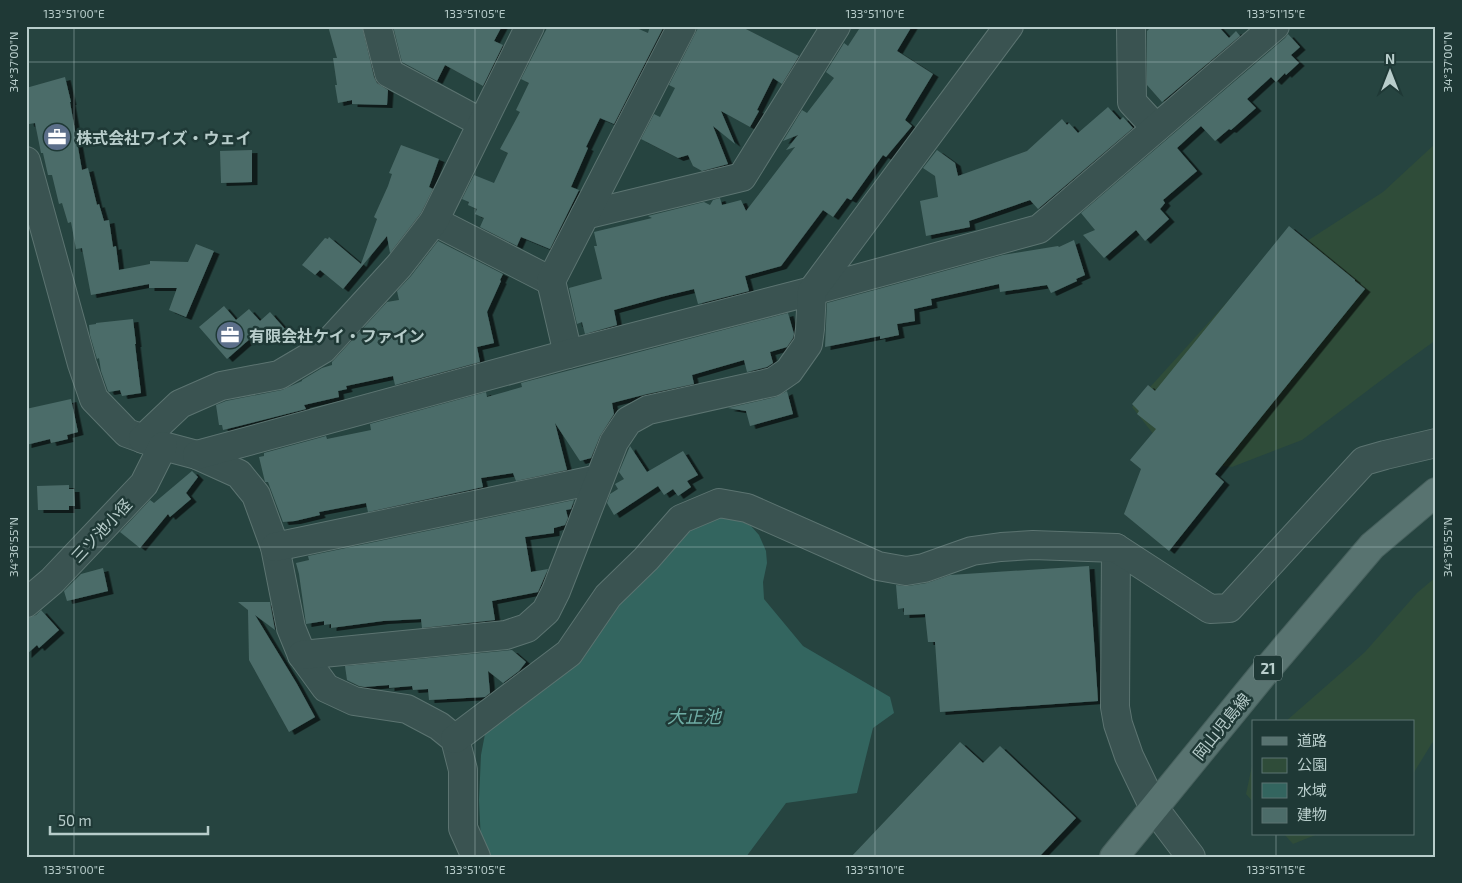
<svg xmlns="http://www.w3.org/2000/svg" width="1462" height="883" font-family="'Exo 2','Noto Sans JP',sans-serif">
<defs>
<filter id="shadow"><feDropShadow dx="5.5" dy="3" stdDeviation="0" flood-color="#0009"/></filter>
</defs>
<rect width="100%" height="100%" fill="#264440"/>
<g fill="#2f4c39">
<path d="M1436 143V340L1404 363 1302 440 1232 467 1173 459 1132 407 1248 279 1383 192Z"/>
<path d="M1436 577V740L1432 743 1413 774V722H1285L1365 652 1417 593Z"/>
<path d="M1253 761V802L1246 794Z"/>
<path d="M1284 834H1318L1293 844Z"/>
</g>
<path fill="#33655f" d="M728 515 751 526 759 535 766 551 767 563 763 582 764 599 803 646 890 697 894 713 873 728 857 793 786 803 746 857H488L481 842 479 800 481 755 485 734 576 665 615 598 689 522Z"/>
<g fill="#4c6c69" filter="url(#shadow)">
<path d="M328 26H362L374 77 377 83 388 90 387 105 352 104V100L338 103 335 85H337L333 58H337Z"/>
<path d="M393 26H502L494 41 503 45 483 86 445 65 437 81 402 62Z"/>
<path d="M548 26H632L648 33 650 26H664L614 124 600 118 586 147 588 148 571 187 579 190 550 249 521 237 517 246 480 227 484 218 475 214 477 209 468 205 469 202 462 199 474 175 494 183 508 153 500 149 520 112 516 110 529 83 521 79Z"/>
<path d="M699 26H740L799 56 782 84 773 78 757 110 759 111 750 127 721 111 735 144 713 126 728 164 702 171 693 166 688 155 678 158 641 139 654 114 660 117 675 88 669 85Z"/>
<path d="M861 26H912L897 51 933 74 905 120 912 126 886 157 883 155 851 200 847 198 833 217 823 210 781 266 745 276 749 291 698 304 694 289 661 297 614 310 617 325 585 334 582 322 577 324 569 288 602 279 594 246H597L594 232 652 218 648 216 704 202 710 205 713 200 720 198 722 205 741 200 746 211 795 147 786 150 798 135 783 141 802 110 807 113 834 78 826 72 844 43 848 46Z"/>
<path d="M1152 26H1218L1229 38 1236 31 1240 36 1162 102 1147 85V31Z"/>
<path d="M1288 34 1300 47 1291 55 1299 63 1286 75 1285 73 1276 82 1271 77 1247 99 1256 108 1231 130 1229 129 1215 141 1201 126 1177 148 1197 171 1163 200 1165 203 1160 209 1169 219 1145 241 1136 230 1104 258 1083 235 1095 230 1081 213 1285 38Z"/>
<path d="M65 77 71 102H70L82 170 88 168 97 205 99 204 104 221 109 220 113 247 116 246 119 270 150 264V261L188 262 196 244 214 251 186 317 169 310 177 288H149V284L91 295 82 248 76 249 71 222 68 223 62 203 59 204 52 175H48L43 153H41L35 123 29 124 26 113V88Z"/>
<path d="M1108 107 1120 120 1123 117 1133 128 1038 209 1030 200 969 221 970 227 926 236 920 201 938 197 935 176 923 168 937 150 955 163 958 176 1027 151 1062 119 1067 125 1069 123 1078 133Z"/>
<path d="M401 145 439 159 429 187 433 189 421 213 390 253 387 236 343 289 320 270 315 275 302 265 325 238 328 239 329 237 361 264 377 219 374 217 388 186 392 174 389 173Z"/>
<path d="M252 150V182L221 183 220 151Z"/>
<path d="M1289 226 1355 280V281L1365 289 1215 474 1224 482 1169 551 1124 514 1141 469 1130 460 1156 429 1137 414 1139 411 1132 404 1148 385 1155 391Z"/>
<path d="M1074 240 1085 275 1076 279 1077 281 1051 293 1047 285 1000 292 999 284 931 299 932 305 914 309 915 321 897 324 899 335 880 339V336L825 347 827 303 1003 255 1058 246 1059 247Z"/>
<path d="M438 241 503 274 500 280 501 281 487 312 494 343 477 347 480 362 395 385 393 376 346 386 347 389 338 391 339 397 304 405 306 409 223 430 222 425H219L216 405 226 401 282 390 302 381V380L322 368 332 365V362L387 302 399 300 397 291 411 276Z"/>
<path d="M224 306 236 320 249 309 260 321 270 312 285 329 272 341 261 329 227 359 199 327Z"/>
<path d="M788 313 794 334 793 338 787 347 770 352 773 363 767 367 747 372 744 360 692 375 694 384 647 394 612 403 614 414 600 436 591 458 580 461 555 423 567 470 516 481 513 473 481 478 483 487 368 512 366 503 319 512 320 515 295 521 283 522 268 482H265L259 457 264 456V453L326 436 327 439 371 430 370 424 486 392 487 397 522 387 521 383Z"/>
<path d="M133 319 136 344H135L141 393 122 396 120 390 109 392 108 391 101 371 99 358 97 359 90 335 89 325 96 324V323Z"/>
<path d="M787 391 793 414 750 426 746 411 728 408 776 397Z"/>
<path d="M71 399 78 432 67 435 68 439 51 443 50 439 26 445V409Z"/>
<path d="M630 446 647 472 683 451 698 475 687 481 691 487 678 496 673 489 664 495 658 486 614 515 607 503 610 494 618 489 615 484 624 479 619 472Z"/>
<path d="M192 471 198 477 186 493 191 499 170 517 168 514 140 548 120 532 150 500 154 503Z"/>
<path d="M69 485V489H74L75 506H69V510H38L37 486Z"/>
<path d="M574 500 571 509 566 510 568 518 565 525 554 528V533L525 537 531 572 548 569 538 592 492 601 495 620 422 628 421 619 383 621 331 628V624L324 625V621L306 624 299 574 296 563 309 560 308 556Z"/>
<path d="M1089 566 1098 701 940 712 935 642H928L925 614 904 615V608L898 609 896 585 908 586 927 583 950 575Z"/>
<path d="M103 568 108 591 67 601 64 591 81 574Z"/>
<path d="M238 602H270L275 630 255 615 297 684 315 717 289 732 249 660 248 610Z"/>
<path d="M41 610 59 630 39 648 37 645 26 655V618L36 615Z"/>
<path d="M512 650 526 662 519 671 503 683 488 671 490 693 485 697 429 700 428 689 413 690 412 686 389 688V685L365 687 359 686 347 680 345 666Z"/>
<path d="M960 742 983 763 1000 746 1076 818 1039 857H851Z"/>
</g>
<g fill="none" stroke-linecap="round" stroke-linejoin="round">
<defs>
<g id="minor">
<path d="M377 26 389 73 482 123"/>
<path d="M1131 26 1132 102 1156 128"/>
<path d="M26 161 82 364 94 399 127 433 163 446 197 455 239 474 256 495 275 547 291 628 302 655 326 688 354 701 407 709 439 726 455 739 463 770V828L476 857"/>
<path d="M585 215 742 177 836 26"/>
<path d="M434 221 551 281"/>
<path d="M568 354 551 281 682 26"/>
<path d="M143 439 180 404 221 386 279 375 323 349 399 266 434 221 530 26"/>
<path d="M197 455 568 354 812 291 1039 229 1275 26"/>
<path d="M275 547 599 479"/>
<path d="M1116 548 1115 707 1118 724 1129 756 1154 808 1191 857"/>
<path d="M26 603 52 581 144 484 163 446"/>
<path d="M302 655 506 635 527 628 546 611 556 591 614 442 628 421 648 410 773 382 789 371 808 344 810 329 812 291 1009 26"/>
<path d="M455 739 569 653 608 596 646 559 681 519 719 503 747 508 878 566 906 571 924 568 972 551 1001 547 1033 545 1116 548 1210 609 1229 608 1364 461 1385 455 1436 443"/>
</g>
<path id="major" d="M1114 857 1264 673 1372 546 1436 492"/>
</defs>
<use href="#minor" stroke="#5c7471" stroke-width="30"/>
<use href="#major" stroke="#47605d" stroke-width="30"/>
<use href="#minor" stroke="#3a5351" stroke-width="28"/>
<use href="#major" stroke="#587370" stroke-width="28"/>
</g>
<path fill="none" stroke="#b8cdcb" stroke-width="1" stroke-opacity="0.45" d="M74 26V857M475 26V857M875 26V857M1276 26V722M26 62H1436M26 547H1436M1276 834V857"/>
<defs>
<symbol id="office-disc" viewBox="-11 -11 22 22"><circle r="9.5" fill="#5c6f8a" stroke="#1f3936"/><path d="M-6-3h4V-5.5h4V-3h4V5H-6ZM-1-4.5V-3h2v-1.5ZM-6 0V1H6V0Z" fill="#fff"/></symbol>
</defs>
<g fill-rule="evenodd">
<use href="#office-disc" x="41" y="121" width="32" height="32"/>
<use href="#office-disc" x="214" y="319" width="32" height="32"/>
</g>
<g text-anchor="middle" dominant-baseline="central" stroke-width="5" stroke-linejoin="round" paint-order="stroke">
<rect fill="#1f3936" stroke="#8aa19e" stroke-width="1" x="1254" y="655.5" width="28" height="25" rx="4"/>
<g font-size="15" font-weight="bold" fill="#b8cdcb">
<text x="1268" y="668">21</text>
</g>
<g font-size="16" font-weight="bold" fill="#b8cdcb" stroke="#1f3936" text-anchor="start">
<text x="76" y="137">株式会社ワイズ・ウェイ</text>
<text x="249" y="335">有限会社ケイ・ファイン</text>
</g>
<g font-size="16" fill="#b8cdcb" stroke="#1f3936">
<text transform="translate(101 530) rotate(-47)">三ツ池小径</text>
<text transform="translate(1221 726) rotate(-51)">岡山児島線</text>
</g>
<g font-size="18" font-style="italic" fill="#6fada5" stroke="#1f3936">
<text x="694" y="716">大正池</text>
</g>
</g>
<rect width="1462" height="883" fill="none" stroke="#1f3936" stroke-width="55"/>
<rect x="1252" y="720" width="162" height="115" fill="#1f3936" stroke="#5c7472"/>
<rect x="1262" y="737" width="25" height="8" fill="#587370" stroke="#5c7472"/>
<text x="1297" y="746" font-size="15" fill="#b8cdcb">道路</text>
<rect x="1262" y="758" width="25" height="15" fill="#2f4c39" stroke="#5c7472"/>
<text x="1297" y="770" font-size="15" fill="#b8cdcb">公園</text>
<rect x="1262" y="783" width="25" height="15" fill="#33655f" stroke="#5c7472"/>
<text x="1297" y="796" font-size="15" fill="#b8cdcb">水域</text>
<rect x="1262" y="808" width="25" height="15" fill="#4c6c69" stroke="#5c7472"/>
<text x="1297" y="820" font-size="15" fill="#b8cdcb">建物</text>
<g transform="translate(1390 72)" stroke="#1f3936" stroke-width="4" paint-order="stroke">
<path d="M0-4L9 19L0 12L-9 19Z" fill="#b8cdcb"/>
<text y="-8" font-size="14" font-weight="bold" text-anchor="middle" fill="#b8cdcb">N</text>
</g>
<path d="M50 826v8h158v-8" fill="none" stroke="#b8cdcb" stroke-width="2.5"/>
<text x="58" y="826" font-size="15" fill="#b8cdcb" stroke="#1f3936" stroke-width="4" paint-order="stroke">50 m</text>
<rect x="28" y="28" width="1406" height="828" fill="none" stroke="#b8cdcb" stroke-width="2"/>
<g font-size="12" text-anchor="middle" fill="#b8cdcb">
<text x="74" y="18">133°51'00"E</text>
<text x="475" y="18">133°51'05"E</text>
<text x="875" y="18">133°51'10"E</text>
<text x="1276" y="18">133°51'15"E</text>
<text transform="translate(14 62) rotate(-90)" y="4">34°37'00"N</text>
<text transform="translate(1448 62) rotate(-90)" y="4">34°37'00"N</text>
<text transform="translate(14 547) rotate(-90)" y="4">34°36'55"N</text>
<text transform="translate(1448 547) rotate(-90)" y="4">34°36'55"N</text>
<text x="74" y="874">133°51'00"E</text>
<text x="475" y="874">133°51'05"E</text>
<text x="875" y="874">133°51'10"E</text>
<text x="1276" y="874">133°51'15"E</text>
</g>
</svg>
